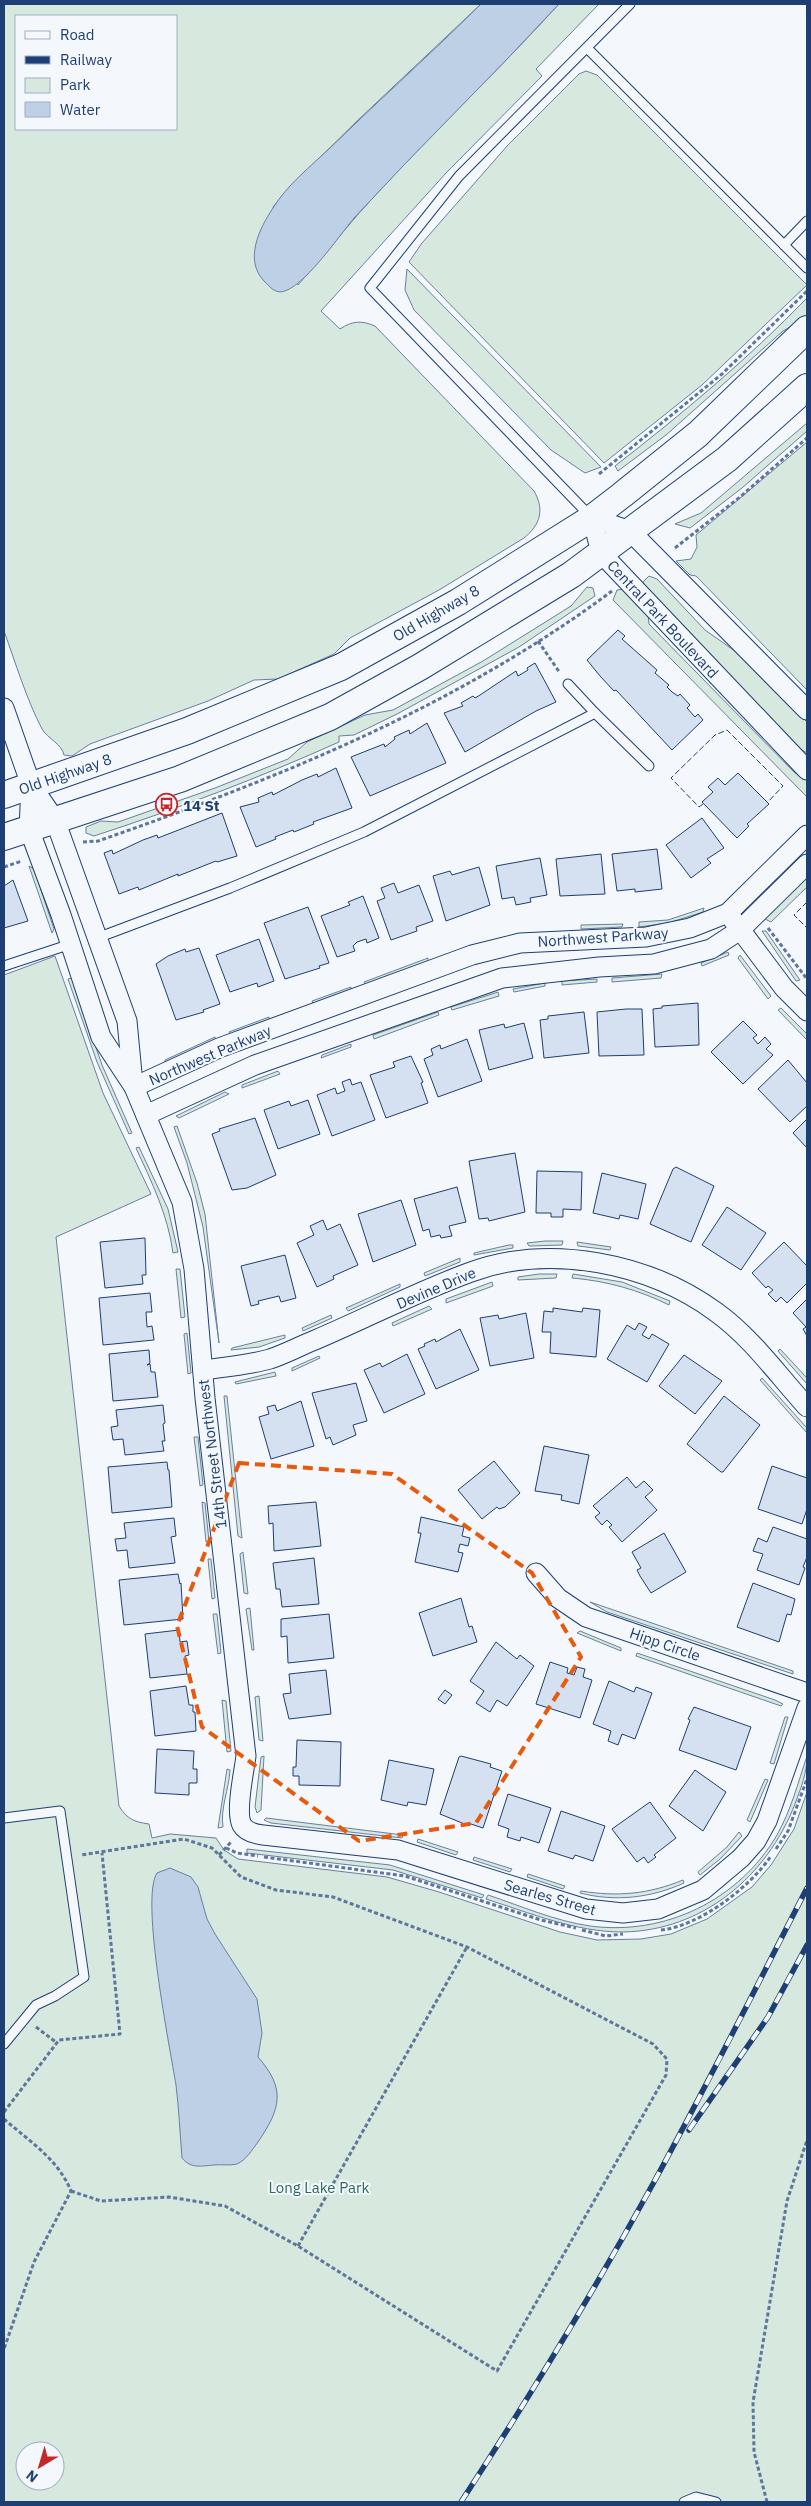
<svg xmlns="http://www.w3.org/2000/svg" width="811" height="2506" font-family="'IBM Plex Sans',sans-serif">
<rect width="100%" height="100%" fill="#f4f7fb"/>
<g fill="#d7e8df" stroke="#687fa3" fill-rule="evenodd">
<path d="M4 4H481L357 121 285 192 273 207 298 285C325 254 351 221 380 190 438 127 501 68 559 4H599L536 69 542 76 447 172 321 311 340 329C352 321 361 320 375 326L534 491C545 510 540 525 524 538L439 590 350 638 334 654 278 679 254 680 208 701 90 744 72 756 64 755C62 744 48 739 42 729 26 698 16 664 4 631ZM16 16H176V129H16Z"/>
<path d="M586 71 597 75 807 285 702 385 604 463 409 262 422 243 508 145 579 74Z"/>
<path d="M407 269 601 467 585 473 551 450 414 310 405 290Z"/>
<path d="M807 298V317L783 331 666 435 618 471 615 466C682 414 748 359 807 298Z"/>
<path d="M807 423V431L742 488 690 528 675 524 701 513Z"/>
<path d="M807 442V690L696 576 690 575 676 561 691 559 697 547 696 535Z"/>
<path d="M649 576 657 579 705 630 742 656 807 722V753L802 750 643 587V582Z"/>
<path d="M587 587 593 588 595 596 519 647 399 713 354 735 339 736V742C259 778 177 809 94 836L86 833V827L101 821 118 822 215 788 288 759 307 742 365 715 393 710 483 661 571 606Z"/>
<path d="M624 589 648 614 649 624 795 773 807 778V797L613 600 617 590Z"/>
<path d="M29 866 34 869 54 929 52 933Z"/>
<path d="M807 874V887L771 922 763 918Z"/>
<path d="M704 908 703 912 668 923 639 927V922L668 920Z"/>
<path d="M623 924 622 927 581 929V925Z"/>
<path d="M762 931H766L800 980 796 981Z"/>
<path d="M728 952 729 955 702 966 701 963Z"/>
<path d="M740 955 771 996 768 999 738 958Z"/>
<path d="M55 956 103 1093 151 1194 56 1237 119 1806C127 1819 134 1822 149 1824L152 1838 170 1834 216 1838 224 1850 238 1859 387 1877 439 1892 560 1932 597 1940 641 1939 671 1934 707 1919 752 1887 771 1865 794 1829 807 1792V2502H4V975ZM25 2451H55V2481H25Z"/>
<path d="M428 958V962L366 985 364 982Z"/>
<path d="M662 974 661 978 612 982V978Z"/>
<path d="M72 978 102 1065 132 1133 129 1134 97 1062 68 979Z"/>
<path d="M597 979V982L562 985V981Z"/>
<path d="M545 983V986L514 992 513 989Z"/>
<path d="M351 987V990L313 1004 312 1001Z"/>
<path d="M498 992 499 996 452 1010 451 1007Z"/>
<path d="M781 1008 807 1034V1040L778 1010Z"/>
<path d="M438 1012 439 1015 374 1039 373 1035Z"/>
<path d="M269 1017V1021L230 1034 229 1032Z"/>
<path d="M215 1037V1041L168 1063 165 1062V1060Z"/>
<path d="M351 1044V1047L321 1058 322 1055Z"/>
<path d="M278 1071 280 1074 242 1088V1085Z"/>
<path d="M225 1092 229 1094 179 1118 176 1116Z"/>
<path d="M177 1126 197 1183 205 1214 219 1343 203 1227 187 1163 174 1127Z"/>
<path d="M139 1147 168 1209 178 1252 173 1253C168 1215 152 1183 136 1148Z"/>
<path d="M545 1241H563L562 1245 529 1246 527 1243Z"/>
<path d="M577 1242 611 1247 610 1250 578 1246Z"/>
<path d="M509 1245H513V1248L474 1255V1253Z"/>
<path d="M460 1258V1262L425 1276 424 1273Z"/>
<path d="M176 1269H180L185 1317 181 1318Z"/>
<path d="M539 1274H557L556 1278 518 1280V1277Z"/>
<path d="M573 1274 622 1282 670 1301 669 1305C639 1290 607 1281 572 1278Z"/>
<path d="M492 1282 493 1286 446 1303V1299Z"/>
<path d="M400 1284V1287L348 1311 346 1308Z"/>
<path d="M429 1306 432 1309 393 1326 392 1323Z"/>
<path d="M331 1315 332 1318 303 1331 302 1328Z"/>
<path d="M187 1333 191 1373 188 1374 184 1334Z"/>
<path d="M285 1335V1338L259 1347 231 1350 232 1348Z"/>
<path d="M780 1349 807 1378V1384L778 1351Z"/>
<path d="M319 1356 320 1358 292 1371V1368Z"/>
<path d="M275 1372 276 1376 236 1384 235 1382Z"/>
<path d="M762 1378 807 1428V1433L760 1380Z"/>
<path d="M224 1396H227L242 1538 238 1536Z"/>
<path d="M194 1437H198L203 1485 200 1486Z"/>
<path d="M202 1502 205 1503 209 1541 206 1542Z"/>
<path d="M243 1552 248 1594 244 1593 240 1554Z"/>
<path d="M208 1559H211L215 1598 212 1599Z"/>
<path d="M590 1602 793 1671V1674L607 1612Z"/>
<path d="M250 1608 254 1650H252L246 1609Z"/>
<path d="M213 1614H217L221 1653 218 1654Z"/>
<path d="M580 1631 621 1648V1651L577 1633Z"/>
<path d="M637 1653 775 1700 783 1704 781 1706 636 1656Z"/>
<path d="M259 1696 263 1741 259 1740 255 1697Z"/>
<path d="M222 1700 226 1701 231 1751 227 1752Z"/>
<path d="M785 1717H788L774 1764 770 1763Z"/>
<path d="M264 1756 261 1810 257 1813 255 1807 261 1757Z"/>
<path d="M807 1756C807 1773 801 1788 795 1804 767 1876 703 1931 622 1932 576 1932 530 1913 486 1899L488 1895C521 1906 555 1921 590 1926 665 1936 739 1900 777 1835 791 1810 798 1783 807 1756Z"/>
<path d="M227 1769 230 1770C229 1789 220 1809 223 1827L218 1828Z"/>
<path d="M765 1779 768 1780 750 1822 747 1820Z"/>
<path d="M266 1818 403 1835 402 1838 271 1823 264 1820Z"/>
<path d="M739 1832 742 1836 720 1859 700 1875 698 1872 727 1847Z"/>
<path d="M418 1839 458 1852 456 1855 417 1842Z"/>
<path d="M247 1849 390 1865 484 1895 482 1898 393 1870 247 1853Z"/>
<path d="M474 1857 512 1869 510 1872 473 1860Z"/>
<path d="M528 1874 565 1886 563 1889 527 1877Z"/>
<path d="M683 1880 684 1883C651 1898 615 1902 580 1893L581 1891C618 1897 649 1894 683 1880Z"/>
</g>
<g fill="#bed0e5" stroke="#687fa3">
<path d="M481 4H559C492 77 421 145 354 218 341 233 296 300 276 291 271 289 268 285 264 281 244 260 259 229 273 208 287 185 311 166 331 147 380 99 432 53 481 4Z"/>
<path d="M170 1868 191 1877 198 1887 207 1919 215 1934 257 1999 262 2033 258 2057C286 2089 281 2108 258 2142 252 2150 246 2160 237 2164 229 2166 221 2164 214 2165 201 2166 191 2169 182 2158 180 2134 179 2109 176 2085 170 2048 140 1899 157 1873Z"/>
</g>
<g fill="#d5e0f0" stroke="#1d3f73">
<path d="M618 630 625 636 622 639 657 670 655 673 669 685 667 687 672 692 678 696 680 694 690 705 687 708 695 717 698 714 703 720 672 750 616 690 614 691 600 676 587 660Z"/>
<path d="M535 663 556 702 536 711 465 752 444 713 463 706 461 703 473 696 475 698 480 695 516 671 518 676 528 670 527 668Z"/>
<path d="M427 723 446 763 370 796 351 757 384 744 385 747 395 739 394 737 409 730 410 734Z"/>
<path d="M336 768 352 808 313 822 314 824 294 832 293 830 275 837 276 839 256 847 240 807 259 802 258 798 272 792 273 795 302 780 317 774 318 777Z"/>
<path d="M738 773 769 804 747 824 749 826 737 838 702 802 713 792 708 787 718 778 725 785Z"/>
<path d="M222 813 237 856 217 862 216 861 178 876V874L139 890 138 887 119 894 104 853 112 850 113 854 143 840 157 835 158 838Z"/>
<path d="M702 818 724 848 707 859 711 863 691 878 666 845Z"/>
<path d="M657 849 662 889 635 892V889L617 891 612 854Z"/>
<path d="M601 854 605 894 560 896 556 859Z"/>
<path d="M540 858 547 895 530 898 531 902 516 905 514 897 502 899 496 866Z"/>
<path d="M479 867 490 905 446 921 433 876 450 871 452 875Z"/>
<path d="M13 880 28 921 4 928V886Z"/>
<path d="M394 883 398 893 419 885 433 921 416 927 417 931 391 940 377 901 385 898 381 888Z"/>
<path d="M363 896 379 938 367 943 366 939 357 942 353 946 355 951 337 957 321 916 350 905 348 902Z"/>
<path d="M308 907 329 963 319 966 320 968 285 979 264 923Z"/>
<path d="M259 939 274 981 258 987 257 983 230 992 216 955Z"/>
<path d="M199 948 220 1004 203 1010 204 1012 176 1020 156 964 168 956 185 949 186 952Z"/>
<path d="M698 1003 699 1045 655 1047 653 1009 662 1008V1006Z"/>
<path d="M626 1009H642L644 1055 599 1056 597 1012Z"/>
<path d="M584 1012 589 1053 544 1058 540 1020 548 1019V1016Z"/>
<path d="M743 1021 757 1035 753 1038 758 1044 765 1037 771 1044 766 1049 773 1055 743 1084 711 1052Z"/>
<path d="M524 1023 533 1058 489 1070 479 1030 504 1024 505 1028Z"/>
<path d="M467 1039 482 1081 438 1097 424 1059 433 1055 431 1049 440 1045 441 1049Z"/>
<path d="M411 1056 423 1082 421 1083 428 1103 386 1118 370 1075 395 1067 393 1062Z"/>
<path d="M788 1060 807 1083V1106L790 1122 758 1089Z"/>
<path d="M350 1079 352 1085 361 1082 375 1120 332 1136 317 1095 335 1088 337 1094 345 1091 342 1082Z"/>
<path d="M308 1100 320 1134 278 1149 264 1110 289 1101 291 1106Z"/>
<path d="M255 1118 276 1175 247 1188 232 1190 212 1134 220 1131 219 1129Z"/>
<path d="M807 1119V1148L793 1133Z"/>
<path d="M515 1153 525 1212 489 1221 488 1218 479 1219 469 1161Z"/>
<path d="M676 1167 714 1186 691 1242 650 1224 673 1169Z"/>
<path d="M537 1171 582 1172 581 1210 563 1209V1217H551V1213H536Z"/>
<path d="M602 1173 646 1184 638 1219 620 1215 619 1219 593 1213Z"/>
<path d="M457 1187 466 1222 449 1226 452 1236 441 1238 440 1235 431 1237 429 1229 423 1231 414 1199Z"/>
<path d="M401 1200 416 1245 373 1262 358 1214Z"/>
<path d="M727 1207 766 1233 741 1270 702 1245Z"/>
<path d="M323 1220 327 1230 340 1224 358 1265 333 1276 334 1279 317 1287 297 1243 314 1235 310 1226Z"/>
<path d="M145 1238 146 1275H142L143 1284 105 1288 100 1242Z"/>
<path d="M784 1242 807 1266V1283L787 1303 781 1297 776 1302 768 1294 773 1290 768 1286 766 1288 752 1273Z"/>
<path d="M285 1255 296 1298 281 1302 279 1296 258 1301 259 1304 251 1306 241 1266Z"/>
<path d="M150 1293 152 1312H146L147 1327 152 1326 154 1340 103 1345 99 1298Z"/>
<path d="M807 1299V1336L803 1329 806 1327 793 1313Z"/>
<path d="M553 1308 582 1312 583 1308 600 1310 596 1357 550 1353 551 1332H542L544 1311 553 1312Z"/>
<path d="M526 1313 534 1358 490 1366 480 1318 498 1315 499 1319Z"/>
<path d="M639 1323 647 1327 642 1335 649 1339 652 1334 669 1344 647 1382 607 1359 627 1325 635 1330Z"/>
<path d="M460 1329 479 1370 436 1389 418 1349 425 1346 424 1344 435 1339 436 1342Z"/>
<path d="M149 1350 150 1363 147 1365 150 1364 151 1372H155L158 1397 113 1401 109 1354Z"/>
<path d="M407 1354 425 1394 384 1413 364 1370 380 1363 382 1367Z"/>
<path d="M684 1355 722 1381 695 1414 659 1386Z"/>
<path d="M356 1383 367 1421 353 1425 356 1435 333 1445 330 1437 326 1439 312 1393Z"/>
<path d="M724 1396 760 1425 723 1472H721L687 1444Z"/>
<path d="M301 1401 314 1446 271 1459 259 1417 269 1414 267 1407 275 1405 277 1411Z"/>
<path d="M163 1405 165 1423 163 1424 165 1441H162L164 1451 125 1455 123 1439 113 1440 111 1427 118 1426 116 1410Z"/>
<path d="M544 1446 589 1455 579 1504 561 1500 562 1495 535 1491Z"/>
<path d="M494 1461 520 1493 505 1507 499 1509 497 1507 482 1519 458 1490Z"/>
<path d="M167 1462 168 1470H169L172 1507 112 1513 108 1467Z"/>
<path d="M772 1466 807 1478V1509L802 1524 758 1509Z"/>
<path d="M627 1477 636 1488 644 1481 653 1490 645 1497 657 1510 622 1542 609 1527 612 1525 607 1520 602 1525 595 1517 600 1513 593 1506Z"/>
<path d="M316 1502 321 1546 274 1551 273 1523 269 1524 268 1506Z"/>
<path d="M421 1517 464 1527 462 1536 470 1538 468 1546 460 1544 458 1552 463 1553 458 1572 415 1562 421 1533H418Z"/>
<path d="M174 1518 176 1536 171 1537 175 1563 129 1568 127 1550 117 1551 115 1539 126 1538 124 1523Z"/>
<path d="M773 1527 807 1539V1557L803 1567 805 1568 799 1585 757 1570 763 1554 753 1551 758 1538 767 1542Z"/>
<path d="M664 1533 686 1572 651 1593 640 1576 637 1570 641 1568 632 1552Z"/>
<path d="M314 1558 319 1604 282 1607 280 1589H276L273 1563Z"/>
<path d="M178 1574 180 1584 181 1583 183 1619 124 1625 119 1580Z"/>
<path d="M753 1583 795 1599 791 1615 787 1614 779 1642 737 1627Z"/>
<path d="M461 1598 469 1627 472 1626 477 1642 433 1656 419 1613Z"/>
<path d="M329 1614 334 1658 288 1663 287 1636 281 1637V1619Z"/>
<path d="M179 1630 180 1642 187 1641 189 1655 185 1656 187 1674 150 1678 145 1634Z"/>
<path d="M496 1642 517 1659 520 1655 534 1666 507 1706 497 1700 490 1712 476 1703 484 1691 470 1681Z"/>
<path d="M550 1662 568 1668 567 1673 574 1675 577 1667 585 1669 583 1677 592 1680 580 1718 536 1704Z"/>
<path d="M326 1670 331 1714 289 1719 283 1694 291 1693 289 1674Z"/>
<path d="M609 1681 634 1692 636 1687 652 1693 635 1739 622 1734 618 1745 608 1741 611 1731 593 1724Z"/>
<path d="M186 1686 189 1705H193V1712H195L196 1731 155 1736 150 1691Z"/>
<path d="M445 1690 452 1695 445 1704 438 1699Z"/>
<path d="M694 1707 751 1727 736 1770 679 1750 690 1720 688 1719Z"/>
<path d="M297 1740 341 1742 340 1786 299 1785V1776H293V1767H296Z"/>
<path d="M157 1749 194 1751 193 1769H197V1783H189V1795L155 1793Z"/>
<path d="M461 1756 491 1764 490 1767 502 1771 483 1828 468 1823 467 1825 440 1814 459 1757Z"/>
<path d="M389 1760 434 1769 426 1805 408 1802 407 1806 381 1800Z"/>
<path d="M695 1770 726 1792 703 1831 669 1806Z"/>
<path d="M508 1794 551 1808 539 1843 521 1837 520 1841 507 1837 509 1829 498 1825Z"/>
<path d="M650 1802 676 1838 654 1855 656 1857 648 1863 644 1857 637 1862 612 1829Z"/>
<path d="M561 1811 605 1826 593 1861 575 1855 573 1859 548 1851Z"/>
</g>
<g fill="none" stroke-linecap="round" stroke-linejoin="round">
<defs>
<g id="lane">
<path d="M587 48 807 268"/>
<path d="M784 245 807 221"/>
<path d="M590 516 370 288 459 176 630 4"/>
<path d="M568 684 595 713"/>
<path d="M97 938 230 888 364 832 595 713 649 766"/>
<path d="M4 966 71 944"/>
<path d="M4 1818 60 1811 84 1977 55 1996 36 2005 4 2044"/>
<path d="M684 2502 696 2497 716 2502"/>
</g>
<g id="street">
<path d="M592 518 601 553 807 770"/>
<path d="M592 518 630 531 807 710"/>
<path d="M4 708 31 785 55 820 127 1021 133 1084"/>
<path d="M31 785 29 829 61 915 101 1037 134 1087 182 1202 194 1269 205 1398 246 1756C244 1772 235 1812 242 1825 246 1832 255 1834 263 1835L398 1850 586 1909 623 1913 658 1909 703 1890 741 1858 756 1841 767 1821 807 1708"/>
<path d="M733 920 784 988 807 1011"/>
<path d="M134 1087 219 1048 472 955 520 943 646 937 690 928 728 913 807 835"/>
<path d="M146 1115 255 1065 502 978 599 967 654 964 711 949 740 930 807 864"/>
<path d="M203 1370C224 1367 249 1365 270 1359 285 1354 300 1346 315 1340 367 1318 418 1291 471 1272 550 1243 649 1263 716 1312 751 1337 778 1375 807 1407"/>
<path d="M536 1573 558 1598 586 1617 807 1693"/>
</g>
<g id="secondary">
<path d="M4 795 187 731 341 667 458 602 592 518 622 495 698 434 807 329"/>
<path d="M4 837 180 779 330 717 420 667 571 575 727 459 807 387"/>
</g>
</defs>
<use href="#lane" stroke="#1d3f73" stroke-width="11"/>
<use href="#street" stroke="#1d3f73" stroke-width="21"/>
<use href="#secondary" stroke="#1d3f73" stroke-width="28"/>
<g stroke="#5e769c" stroke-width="3" stroke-dasharray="4 2.5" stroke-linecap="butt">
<path d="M599 474 722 374 807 291"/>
<path d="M675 548 740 497 807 438"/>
<path d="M538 641 560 673"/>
<path d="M83 842 98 841C279 778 456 707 612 591"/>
<path d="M4 867 22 861"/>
<path d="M768 928 807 979"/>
<path d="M226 1848 237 1853 258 1856"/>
<path d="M776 1849 788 1831 807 1779"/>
<path d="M219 1855 232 1841"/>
<path d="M264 1857 405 1876 541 1920 576 1928"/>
<path d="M582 1930 606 1936 623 1934"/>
<path d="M661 1930C700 1926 750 1887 771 1856"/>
<path d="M36 2027 57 2043"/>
<path d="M4 2112 59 2040 120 2034 102 1853"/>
<path d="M4 2119C29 2141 58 2159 71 2191L34 2262 4 2349"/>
<path d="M71 2191 101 2201 169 2197 225 2206 298 2246 497 2371 666 2075 667 2059 653 2044 467 1947 333 1897 276 1890 241 1877 212 1848 184 1839 81 1855"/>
<path d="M298 2246 467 1947"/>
<path d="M767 2502 754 2452 753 2402 787 2201 807 2140"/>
</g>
<use href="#lane" stroke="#f4f7fb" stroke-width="9"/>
<use href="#street" stroke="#f4f7fb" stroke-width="19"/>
<use href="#secondary" stroke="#f4f7fb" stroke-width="26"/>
<defs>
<g id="rail">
<path d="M689 2130 768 2017 807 1945"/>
<path d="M461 2502C529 2398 594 2291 654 2182 707 2085 757 1986 807 1888"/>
</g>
</defs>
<use href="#rail" stroke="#1d3f73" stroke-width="5.5"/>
<use href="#rail" stroke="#f4f7fb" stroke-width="4" stroke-dasharray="11" stroke-linecap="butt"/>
<g stroke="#1d3f73" stroke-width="1" stroke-dasharray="6 2.5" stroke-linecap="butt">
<path d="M703 804 699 807 671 778 715 735 727 730 783 786 767 803"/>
<path d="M807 902 794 915 807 928"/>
</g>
</g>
<path fill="none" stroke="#e8590c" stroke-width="4" stroke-dasharray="10 6" stroke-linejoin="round" d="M239 1463 392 1474 532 1573 581 1657 476 1823 359 1841 202 1727 177 1626Z"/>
<defs>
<symbol id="bus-ring" viewBox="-11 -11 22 22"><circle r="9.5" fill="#f4f7fb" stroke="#c62828" stroke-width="1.5"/><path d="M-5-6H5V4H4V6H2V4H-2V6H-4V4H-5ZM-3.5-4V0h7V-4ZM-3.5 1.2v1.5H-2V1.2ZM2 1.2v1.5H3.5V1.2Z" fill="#c62828"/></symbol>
</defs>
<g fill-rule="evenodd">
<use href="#bus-ring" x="154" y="792" width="25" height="25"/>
</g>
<g text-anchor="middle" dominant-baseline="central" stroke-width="4" stroke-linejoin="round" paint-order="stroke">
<g font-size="15" fill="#1d3f73" stroke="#f4f7fb">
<text transform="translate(436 613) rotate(-30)">Old Highway 8</text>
<text transform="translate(663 619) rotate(47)">Central Park Boulevard</text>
<text transform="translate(65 774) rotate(-19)">Old Highway 8</text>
<text transform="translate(603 937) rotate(-4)">Northwest Parkway</text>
<text transform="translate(210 1055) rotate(-23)">Northwest Parkway</text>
<text transform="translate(436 1288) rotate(-23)">Devine Drive</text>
<text transform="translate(212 1454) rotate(-97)">14th Street Northwest</text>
<text transform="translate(665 1644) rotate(19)">Hipp Circle</text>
<text transform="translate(550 1897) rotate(16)">Searles Street</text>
</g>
<g font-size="15" font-weight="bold" fill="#1d3f73" stroke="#f4f7fb" text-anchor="start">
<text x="183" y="805">14 St</text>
</g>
<g font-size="15" fill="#2c6c60" stroke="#f4f7fb">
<text x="319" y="2187">Long Lake Park</text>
</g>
</g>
<rect width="811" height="2506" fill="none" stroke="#1d3f73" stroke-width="10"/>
<rect x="15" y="15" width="162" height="115" fill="#f4f7fb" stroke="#9eadc5"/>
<rect x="25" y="31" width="25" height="8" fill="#f4f7fb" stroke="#9eadc5"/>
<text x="60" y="40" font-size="15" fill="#1d3f73">Road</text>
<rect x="25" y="56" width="25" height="8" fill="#1d3f73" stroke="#9eadc5"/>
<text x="60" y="65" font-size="15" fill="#1d3f73">Railway</text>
<rect x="25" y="78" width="25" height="15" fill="#d7e8df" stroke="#9eadc5"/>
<text x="60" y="90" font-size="15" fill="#1d3f73">Park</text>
<rect x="25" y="102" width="25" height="15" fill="#bed0e5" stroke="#9eadc5"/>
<text x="60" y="115" font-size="15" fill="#1d3f73">Water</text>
<g transform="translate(40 2466) rotate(218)"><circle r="24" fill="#f4f7fb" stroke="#9eadc5"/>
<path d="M0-4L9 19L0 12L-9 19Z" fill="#c62828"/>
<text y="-8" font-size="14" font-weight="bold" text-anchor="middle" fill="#1d3f73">N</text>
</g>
</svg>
